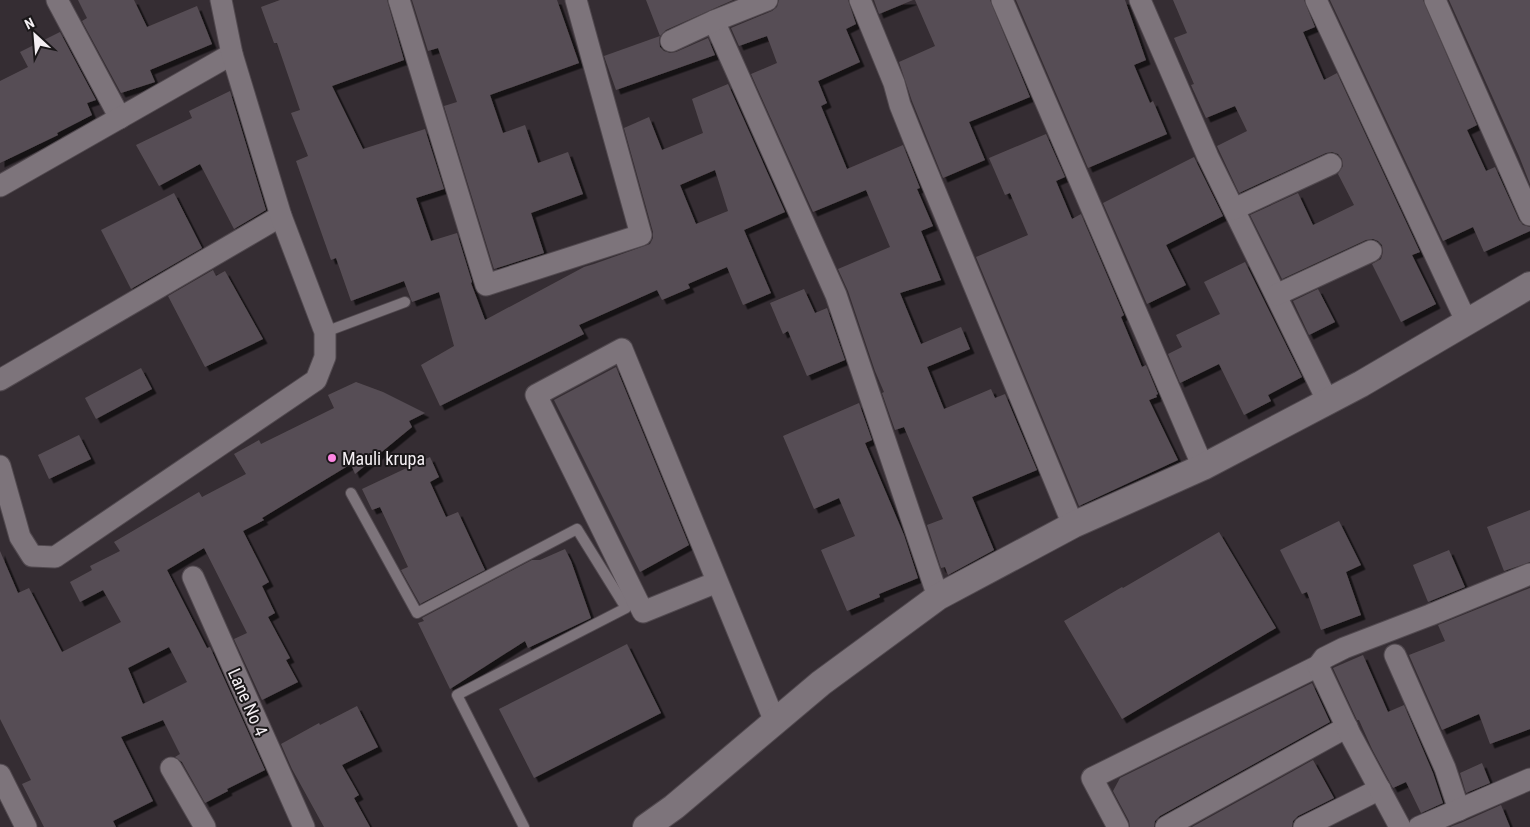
<svg xmlns="http://www.w3.org/2000/svg" width="1530" height="827" font-family="'Roboto Condensed',sans-serif">
<defs>
<filter id="shadow"><feDropShadow dx="4.5" dy="4.5" stdDeviation="0" flood-color="#0009"/></filter>
</defs>
<rect width="100%" height="100%" fill="#352d33"/>
<g fill="#574e54" fill-rule="evenodd" filter="url(#shadow)">
<path d="M78 0H134L147 27 197 6 212 44 150 70 155 82 121 93 82 21 87 18Z"/>
<path d="M280 0H387L404 60 332 86 363 149 425 129 444 189 416 198 431 241 457 233 472 282 471 283 485 320 584 267 594 264 650 244 653 238V232L624 128 649 117 662 150 703 133 692 99 728 84 785 212 744 230 771 293 743 305 727 267 688 284 690 288 662 300 657 290 579 325 584 334 440 406 421 365 454 346 439 292 412 302 404 281 351 301 336 258 331 260 296 161 308 156 291 113 300 110 277 43H274L261 7ZM715 170 728 211 696 224 680 185Z"/>
<path d="M412 0H557L579 63 490 95 503 133 525 125 538 163 568 152 583 194 531 213 544 253 494 269 444 106 457 102 438 48 428 51Z"/>
<path d="M646 0H733L666 30 660 36Z"/>
<path d="M779 0H848L856 24 846 29 860 62 818 81 827 103 821 106 847 169 903 145 920 188 917 189 933 226 921 231 941 280 900 293 921 344 961 327 970 349 927 367 944 409 991 389 995 398 1005 394 1037 470 972 497 994 550 948 575 945 567 941 568 927 525 943 519 904 427 895 430 882 393 884 392 875 371 848 291 838 269 890 247 866 190 813 212 751 74 777 63 767 36 739 46 731 28 772 11 777 7Z"/>
<path d="M874 0H913L879 14Z"/>
<path d="M915 0H990L1030 97 969 122 985 160 943 178 912 101 899 62 935 46Z"/>
<path d="M1016 0H1125L1146 60 1134 65 1150 103 1153 101 1167 134 1088 168Z"/>
<path d="M1173 0H1304L1315 27 1303 32 1324 80 1337 73 1420 252 1412 255 1436 304 1401 322 1372 264 1381 259 1383 252 1382 245 1378 241 1373 239 1366 240 1282 279 1250 215 1298 193 1313 225 1354 205 1338 174 1343 166 1342 159 1338 154 1332 152 1326 153 1239 193 1217 146 1247 131 1235 106 1206 118 1191 85 1194 84 1174 38 1187 33Z"/>
<path d="M1330 0H1423L1477 125 1467 130 1486 171 1495 167 1519 220 1523 225 1530 227V231L1484 252 1473 227 1443 241Z"/>
<path d="M1449 0H1530V184L1519 156Z"/>
<path d="M60 32 96 100 87 103 92 115 57 133 58 135 0 163V81L28 67 20 52Z"/>
<path d="M660 36 659 40 660 47 664 51 670 53 676 52 708 38 715 55 616 90 604 56Z"/>
<path d="M230 91 266 210 234 229 200 164 159 186 136 145 192 118 189 111Z"/>
<path d="M1046 134 1065 177 1056 181 1072 219 1081 214 1124 315 1121 317 1142 367 1146 365 1158 394 1156 395 1157 397 1149 400 1178 460 1079 506 976 257 1028 235 1010 193 1005 195 989 158Z"/>
<path d="M1194 157 1223 216 1166 245 1186 285 1147 304 1103 203Z"/>
<path d="M174 193 202 248 131 289 101 230Z"/>
<path d="M1245 262 1302 377 1268 395 1271 401 1244 415 1219 364 1180 383 1168 354 1182 347 1176 335 1220 314 1204 282Z"/>
<path d="M213 270 216 276 225 271 263 339 205 367 168 296Z"/>
<path d="M804 289 815 313 827 308 845 360 807 376 788 331 783 334 770 303Z"/>
<path d="M1318 289 1335 322 1309 335 1293 301Z"/>
<path d="M616 367 689 545 640 572 554 400Z"/>
<path d="M141 368 152 389 96 419 85 398Z"/>
<path d="M356 382 383 392 425 413 409 421 412 427 355 474 351 464 262 518 264 520 243 531 269 582 262 586 275 613 268 617 290 658 286 660 298 682 262 700 234 639 247 633 204 548 167 570 207 648 210 647 265 770 227 789 228 791 205 803 182 762 175 757 180 754 163 720 121 737 153 801 113 821 116 827H44L22 784 31 780 0 719V551L18 593 29 588 62 652 121 622 103 590 80 602 70 582 92 570 90 566 120 551 114 542 199 492 202 497 246 474 234 454 259 440 261 444 334 408 328 395ZM169 647 187 682 143 704 128 668Z"/>
<path d="M859 403 872 440 865 443 904 535 918 578 879 594 880 597 847 611 821 550 855 536 839 498 814 509 783 436Z"/>
<path d="M79 435 91 459 49 479 38 455Z"/>
<path d="M430 457 439 477 430 482 446 517 458 512 485 570 420 604 401 570 408 567 380 507 372 510 362 489Z"/>
<path d="M1530 510V562L1504 571 1487 527Z"/>
<path d="M1339 521 1361 565 1346 572 1361 615 1321 630 1307 592 1302 594 1280 550Z"/>
<path d="M1219 532 1276 628 1122 719 1064 621 1122 587 1123 588Z"/>
<path d="M565 549 571 561 591 618 528 648 525 641 450 689 418 623 424 621 422 618 532 560H540Z"/>
<path d="M1449 550 1465 587 1428 602 1413 565Z"/>
<path d="M1530 588V729L1490 744 1479 714 1442 730 1409 655 1445 641 1438 625Z"/>
<path d="M627 644 661 713 534 778 499 709Z"/>
<path d="M1363 655 1388 712 1404 705 1433 773 1443 803 1421 813 1406 782 1393 788 1372 749 1359 720H1357L1333 668Z"/>
<path d="M1312 683 1330 722 1160 816 1155 821 1154 827H1130L1129 821 1113 791 1120 778Z"/>
<path d="M357 706 378 747 342 765 359 795 354 798 370 827H324L292 769 281 744 319 723 320 725Z"/>
<path d="M1313 760 1334 798 1298 816 1293 821 1292 827H1192Z"/>
<path d="M1482 763 1490 783 1466 793 1460 773Z"/>
<path d="M1501 805 1510 827H1450L1463 822Z"/>
</g>
<g fill="none" stroke-linecap="round" stroke-linejoin="round">
<defs>
<g id="service">
<path d="M325 332 405 302"/>
<path d="M351 493 417 613 577 529 626 608 457 695 524 827"/>
</g>
<g id="minor">
<path d="M57 0 120 118"/>
<path d="M399 0 486 285 641 235 576 0"/>
<path d="M860 0 894 83 900 105 914 140 1073 525"/>
<path d="M1002 0 1203 467"/>
<path d="M1140 0 1208 157 1328 402"/>
<path d="M1316 0 1467 323"/>
<path d="M1435 0 1530 215"/>
<path d="M714 21 836 295 938 597"/>
<path d="M671 41 714 21 767 0"/>
<path d="M0 186 232 54"/>
<path d="M1234 209 1331 164"/>
<path d="M1276 295 1371 251"/>
<path d="M0 380 281 216"/>
<path d="M0 466 20 537 32 556 55 557 316 380 325 357V332L281 216 232 54 221 0"/>
<path d="M193 577 304 827"/>
<path d="M717 582 643 612 536 395 622 349 775 722"/>
<path d="M1395 655 1445 768 1459 810"/>
<path d="M171 768 205 827"/>
<path d="M0 775 26 827"/>
<path d="M1118 827 1092 778 1318 666"/>
<path d="M1166 827 1347 727"/>
<path d="M1304 827 1380 789"/>
<path d="M1400 827 1350 734 1318 666 1324 658 1344 648 1430 615 1530 574"/>
<path d="M1419 827 1530 779"/>
</g>
<path id="tertiary" d="M646 827 674 807 821 683 938 597 1073 525 1203 467 1361 384 1530 285"/>
</defs>
<use href="#service" stroke="#51494f" stroke-width="12"/>
<use href="#minor" stroke="#51494f" stroke-width="23"/>
<use href="#tertiary" stroke="#51494f" stroke-width="28"/>
<use href="#service" stroke="#7d747b" stroke-width="10"/>
<use href="#minor" stroke="#7d747b" stroke-width="21"/>
<use href="#tertiary" stroke="#7d747b" stroke-width="26"/>
</g>
<circle fill="#fd86e3" stroke="#1a1719" stroke-width="2" cx="332" cy="458" r="5"/>
<g text-anchor="middle" dominant-baseline="central" stroke-width="4" stroke-linejoin="round" paint-order="stroke">
<g font-size="18" fill="#f4eff3" stroke="#1a1719" text-anchor="start">
<text x="342" y="458">Mauli krupa</text>
</g>
<g font-size="18" fill="#f4eff3" stroke="#1a1719">
<text transform="translate(248 702) rotate(66)">Lane No 4</text>
</g>
</g>
<g transform="translate(35 35) rotate(334)" stroke="#1a1719" stroke-width="4" paint-order="stroke">
<path d="M0-4L9 19L0 12L-9 19Z" fill="#f4eff3"/>
<text y="-8" font-size="14" font-weight="bold" text-anchor="middle" fill="#f4eff3">N</text>
</g>
</svg>
